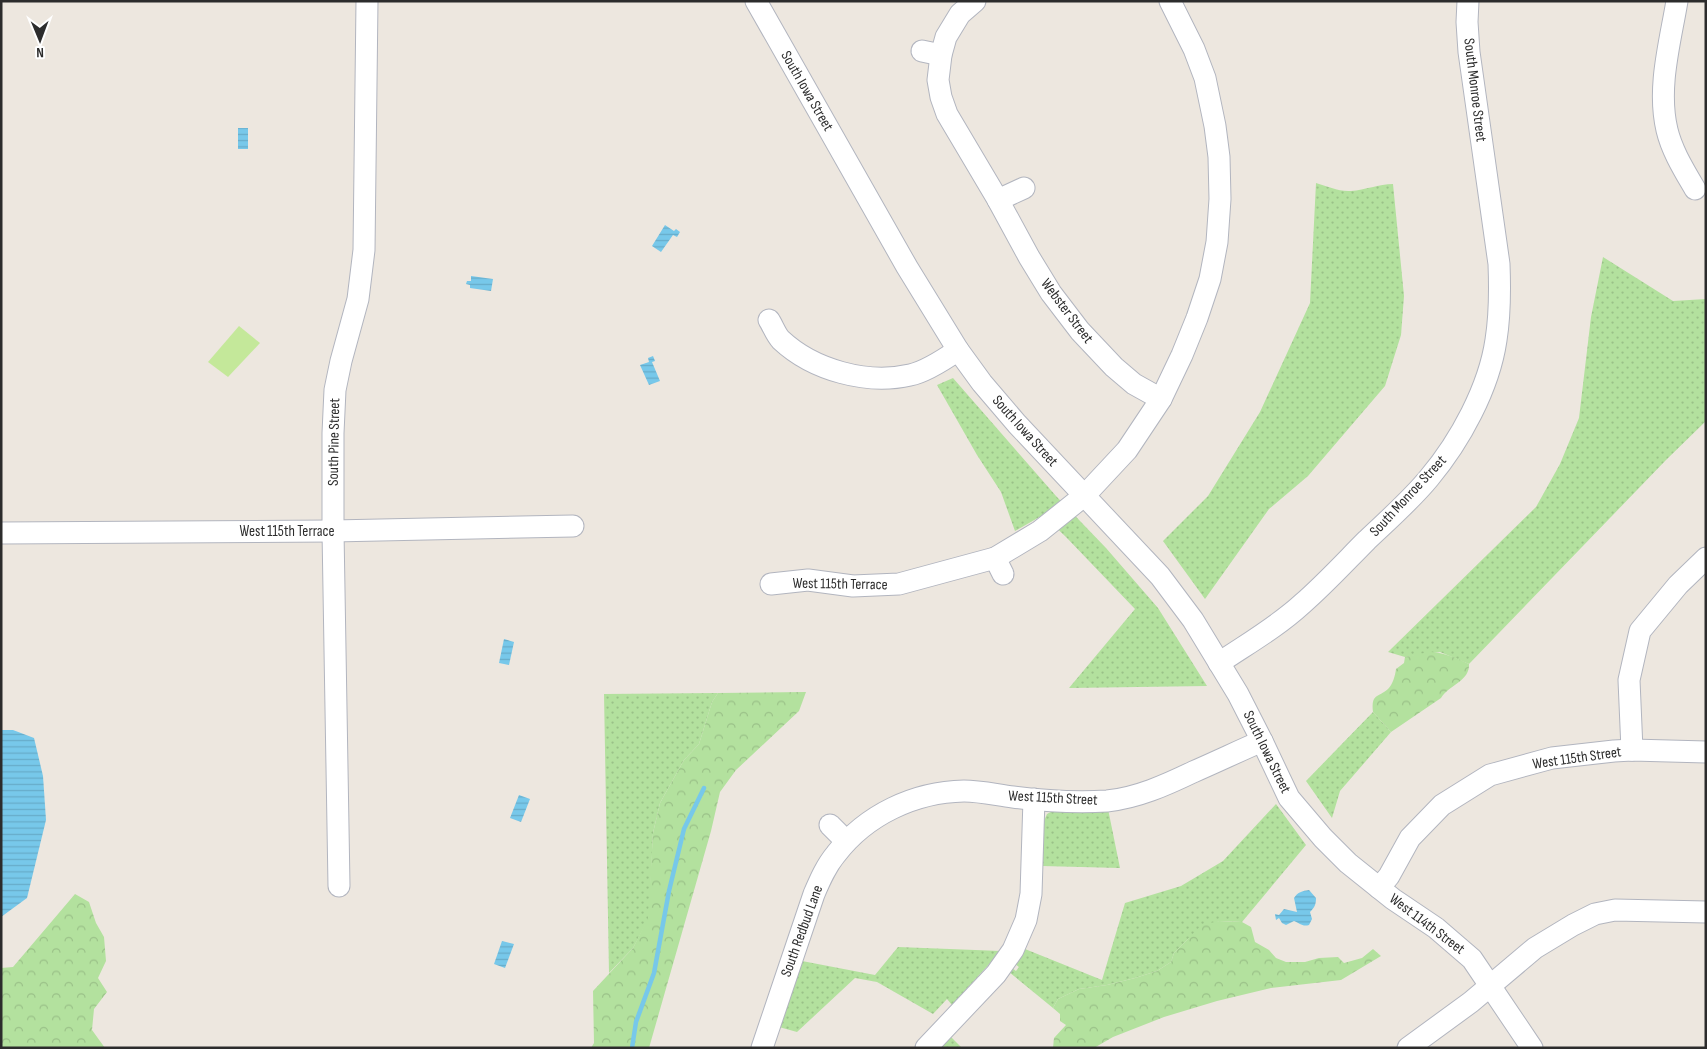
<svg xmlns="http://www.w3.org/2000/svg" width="1707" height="1049" font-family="'Sofia Sans Condensed',sans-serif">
<defs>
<pattern id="grass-dots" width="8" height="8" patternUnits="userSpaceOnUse" patternTransform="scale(1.25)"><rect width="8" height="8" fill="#b3e19e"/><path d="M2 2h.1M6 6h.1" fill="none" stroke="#9ac188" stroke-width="1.8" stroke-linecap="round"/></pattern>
<pattern id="forest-crowns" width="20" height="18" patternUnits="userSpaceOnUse" patternTransform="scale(1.25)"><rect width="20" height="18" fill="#b3e19e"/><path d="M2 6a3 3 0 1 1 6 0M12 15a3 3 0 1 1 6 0" fill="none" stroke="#9ac188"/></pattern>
<pattern id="water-rules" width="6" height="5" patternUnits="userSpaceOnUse" patternTransform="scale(1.25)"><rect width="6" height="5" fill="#77c8ea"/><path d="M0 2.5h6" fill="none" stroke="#67acc9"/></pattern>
</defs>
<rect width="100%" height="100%" fill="#ede7df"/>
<g fill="url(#grass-dots)">
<path d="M1316 183C1327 186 1339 192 1351 191 1365 190 1379 184 1393 184L1404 296 1401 335 1385 386 1308 476 1269 509 1205 599 1163 541 1208 496 1260 412 1310 303Z"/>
<path d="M1603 257 1673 301 1706 299V421L1666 460 1469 664 1440 652 1405 657 1388 652 1536 507 1560 464 1579 418 1591 317Z"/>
<path d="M953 378 1056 496 1106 548 1158 608 1207 686 1069 688 1135 609 1066 537 1043 515 1015 531 1001 492 977 455 937 385Z"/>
<path d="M718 693 712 702 699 744 684 760 660 803 653 833 649 918 633 948 609 973 604 694Z"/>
<path d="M1373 712 1391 732 1340 791 1332 818 1306 781Z"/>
<path d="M1276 804 1306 845 1242 922 1219 921 1188 939 1174 953 1171 962 1157 971 1135 978 1107 985 1079 989 1058 999 1053 1008 1009 972 1012 968 1016 971 1019 967 1015 964 1025 949 1102 980 1125 903 1181 886 1223 861Z"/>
<path d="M1058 808 1108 809 1120 868 1042 866 1044 821 1047 814Z"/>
<path d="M898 947 1001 951 952 1005 947 999 933 1014 877 982 855 978 797 1032 779 1027 802 961 875 975Z"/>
<path d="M950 1036 962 1048H938Z"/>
</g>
<g fill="url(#forest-crowns)">
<path d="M1429 652C1443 652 1456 658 1469 664 1470 681 1449 685 1441 698L1391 732 1373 712C1371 693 1378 698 1388 689 1393 684 1395 676 1396 669L1404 663 1405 657Z"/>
<path d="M806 692 799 711 736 770 720 792 711 831 649 1048H591L594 1043 593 991 633 948 648 918 653 833 660 803 684 760 699 744 712 702 718 693Z"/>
<path d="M75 894 89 902 96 923 104 937 106 961 98 978 107 992 94 1009 92 1030 105 1048H1V968L13 967Z"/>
<path d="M1219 921 1242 922 1251 927 1255 942 1269 950 1276 958 1286 962H1305L1319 958 1338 957 1344 963 1362 958 1373 949 1381 956 1341 980 1271 988 1217 1001 1164 1017 1113 1037 1094 1048H1053L1054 1038 1066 1025 1060 1021V1014L1053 1008 1058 999 1079 989 1107 985 1135 978 1157 971 1171 962 1174 953 1202 925Z"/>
</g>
<path fill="#c4e89a" d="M239 326 260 343 228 377 208 362Z"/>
<g fill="url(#water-rules)">
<rect x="238" y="128" width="10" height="21"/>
<path d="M665 225 674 231 676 229 680 232 677 237 673 235 661 252 652 246Z"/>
<path d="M471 276 493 279 491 291 470 288V285L466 284 467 281H471Z"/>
<path d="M653 356 655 361 652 362 660 381 649 385 640 365 649 362 648 358Z"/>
<path d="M504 639 514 642 509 665 499 663Z"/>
<path d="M1 730H13L34 738 43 776 46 820 27 898 1 917Z"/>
<path d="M519 795 530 799 521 822 510 818Z"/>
<path d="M1309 890 1316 898C1316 904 1315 907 1310 912L1312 919 1309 925C1302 927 1300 923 1294 921L1286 925 1282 923 1279 918 1276 920 1275 914 1279 915 1284 909 1297 912 1294 898C1298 892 1302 891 1309 890Z"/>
<path d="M502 941 514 944 505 968 494 964Z"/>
</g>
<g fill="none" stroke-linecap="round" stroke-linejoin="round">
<path stroke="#77c8ea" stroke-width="4.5" d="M632 1048 636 1022 654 973 669 891 684 829 704 788"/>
<defs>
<g id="minor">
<path d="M756 1 907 267 958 350 982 383 1017 424 1160 576 1193 620 1238 694 1262 741 1289 798 1323 838 1348 863 1393 899 1436 928 1472 959 1532 1048"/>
<path d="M975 1 960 14 946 37 941 55 938 80 941 97 947 114 998 200 1029 257 1051 293 1080 331 1114 367 1134 384 1161 399"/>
<path d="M1677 1C1670 43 1657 88 1667 130 1672 151 1684 170 1695 189"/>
<path d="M922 51 941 55"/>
<path d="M998 200 1024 188"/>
<path d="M769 320C773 326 776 335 781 340 813 370 867 385 910 375 925 372 945 359 958 350"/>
<path d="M1 533 333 531 573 526"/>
<path d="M995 558 1003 574"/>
<path d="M771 584 808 580 853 586 899 584 995 558 1040 531 1085 495 1127 450 1161 399 1182 355 1197 318 1210 279 1217 242 1220 199 1219 157 1215 126 1205 78 1194 49 1170 1"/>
<path d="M1219 663C1247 644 1277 627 1302 604 1325 584 1346 561 1367 540 1388 520 1411 500 1429 478 1460 441 1489 388 1496 340 1500 315 1500 289 1499 264L1469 52 1467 22 1468 1"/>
<path d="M1632 750 1629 680 1640 631 1678 585 1706 558"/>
<path d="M830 825 846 841"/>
<path d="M339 886 333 531V433L335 390 341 361 358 299 364 250 367 1"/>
<path d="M1379 888 1389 876 1410 838 1442 805 1490 775 1552 758 1614 751 1632 750 1706 752"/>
<path d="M762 1048 814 894C820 880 826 866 836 854 866 815 914 792 964 791 980 791 997 795 1013 797 1044 801 1076 803 1107 801 1137 798 1166 785 1193 772 1216 762 1239 751 1262 741"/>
<path d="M926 1048 996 974 1013 950 1026 920 1031 894 1034 799"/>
<path d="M1408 1048 1471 1002 1535 948 1573 925 1595 914 1615 910 1706 912"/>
</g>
</defs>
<use href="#minor" stroke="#b2b5bf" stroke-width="23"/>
<use href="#minor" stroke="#fff" stroke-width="21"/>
</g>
<g text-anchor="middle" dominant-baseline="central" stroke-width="4" stroke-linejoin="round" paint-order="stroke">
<g font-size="15" fill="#2c2c2c" stroke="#fff">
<text transform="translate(1475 90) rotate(83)">South Monroe Street</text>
<text transform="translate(807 91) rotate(60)">South Iowa Street</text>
<text transform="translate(1067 311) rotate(53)">Webster Street</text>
<text transform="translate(1025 431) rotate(48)">South Iowa Street</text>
<text transform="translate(334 442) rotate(-89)">South Pine Street</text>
<text transform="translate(1408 496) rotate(-47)">South Monroe Street</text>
<text x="287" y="531">West 115th Terrace</text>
<text transform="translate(840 584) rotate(1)">West 115th Terrace</text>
<text transform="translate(1267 752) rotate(64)">South Iowa Street</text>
<text transform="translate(1577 758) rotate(-8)">West 115th Street</text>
<text transform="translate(1053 798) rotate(3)">West 115th Street</text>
<text transform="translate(1427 924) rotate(37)">West 114th Street</text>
<text transform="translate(802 931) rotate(-70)">South Redbud Lane</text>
</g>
</g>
<rect width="1707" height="1049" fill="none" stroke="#2c2c2c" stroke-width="5"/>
<g transform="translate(40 40) rotate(179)" stroke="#ffffff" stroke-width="4" paint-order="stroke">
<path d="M0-4L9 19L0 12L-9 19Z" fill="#2c2c2c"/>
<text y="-8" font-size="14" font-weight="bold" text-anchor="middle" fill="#2c2c2c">N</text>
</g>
</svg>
